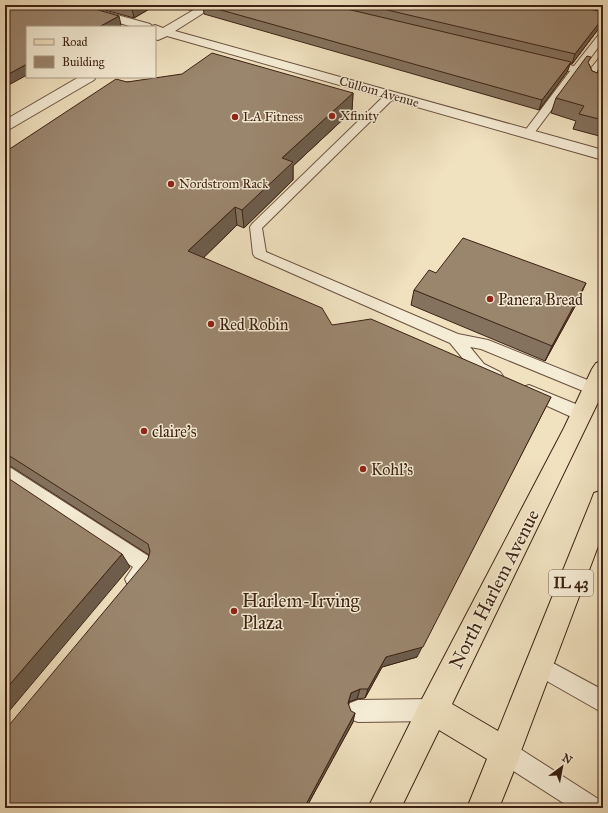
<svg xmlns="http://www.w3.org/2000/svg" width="608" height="813" font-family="'IM FELL Great Primer',serif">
<rect width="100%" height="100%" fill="#f0e1bf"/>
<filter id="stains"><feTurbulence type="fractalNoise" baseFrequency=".005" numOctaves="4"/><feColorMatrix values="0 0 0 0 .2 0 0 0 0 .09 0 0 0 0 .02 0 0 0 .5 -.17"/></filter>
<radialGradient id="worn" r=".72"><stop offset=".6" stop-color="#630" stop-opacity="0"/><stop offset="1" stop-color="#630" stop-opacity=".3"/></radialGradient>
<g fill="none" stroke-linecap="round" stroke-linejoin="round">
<defs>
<g id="lane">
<path d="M603 32V41L532 136H524L523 134 524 132 570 71 544 65 542 63 544 61 547 60 574 66 600 33Z"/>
<path d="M603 56V65L594 77 596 82 603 85V91L588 86 584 77 600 57Z"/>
<path d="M390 93 394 94 395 96 394 98 262 228 266 252 458 334 488 340 600 385 602 389 600 393 594 395 588 393 481 349 470 347 484 364 500 372 503 376 500 380 495 382 474 372 450 343 255 257 253 254 250 227 252 224 386 94Z"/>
<path d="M529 385 588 409 590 414 588 419 582 421 576 419 523 395 521 391 523 387Z"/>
<path d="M5 466 11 468 153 559 155 565C151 575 145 584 135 588L128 586 125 579 133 567 5 482Z"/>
<path d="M538 655 603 690V713L531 672 528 665 531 658Z"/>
<path d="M433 699 441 702 444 710 441 718 433 721 358 722 350 719 347 711 350 703 358 700Z"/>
<path d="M506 742 514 745 600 800 603 808H571L498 761 495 753 498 745Z"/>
</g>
<g id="street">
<path d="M62 5H81L150 24 152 26 155 25 163 28 202 5H216L175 31 603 150V160L167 36 158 40 155 39V27H133L64 7Z"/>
<path d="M79 77H96L94 80 10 129 5 130V120Z"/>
</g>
<path id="primary" d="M603 361V392L452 704 498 731 591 501 594 493 603 490V533L521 751V753L499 808H467L487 759 439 730 401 808H368L422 699 564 428 592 369 596 363Z"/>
</defs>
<use href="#lane" stroke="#6a513f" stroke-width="2"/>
<use href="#street" stroke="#6a513f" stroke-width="2"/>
<use href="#primary" stroke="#3d2114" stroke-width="2"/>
<use href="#lane" fill="#f5ecd5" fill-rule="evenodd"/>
<use href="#street" fill="#f5ecd5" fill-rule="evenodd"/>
<use href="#primary" fill="#f0e1bf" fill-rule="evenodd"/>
</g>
<g fill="#84725e" stroke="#3d2114">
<path d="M87 5H156L134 18Z"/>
<path d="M162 5H199L190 10 178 7 174 9Z"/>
<path d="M203 5H570L603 18V23L572 64H570L567 72 539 110 204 14Z"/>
<path d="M571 5H603V11Z"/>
<path d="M603 60V137L573 129 576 121 551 113 556 98 589 64 592 71 597 73 601 62Z"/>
<path d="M127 82 353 93 352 111 293 166V180L244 228 237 225 204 257 417 657 382 667 365 698 357 699 349 702 348 704 353 722 306 808H5L148 559 149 555 12 467 5 465V152Z"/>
<path d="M436 273 579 299 545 361 411 305 414 290Z"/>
</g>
<g fill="#6c5d4c" stroke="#3d2114">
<path d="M138 5H156L134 18 132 9Z"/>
<path d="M174 5H178V7L174 9Z"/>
<path d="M189 5H199L190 10Z"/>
<path d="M119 16 121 25 118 27H99Z"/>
<path d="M603 18V23L572 64 575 54Z"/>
<path d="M571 62 567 72 539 110 542 100Z"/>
<path d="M27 64V75L5 87V76Z"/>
<path d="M353 93 352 111 293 166V180L244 228 242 210 282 158Z"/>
<path d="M235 207 237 225 192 269 188 251Z"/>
<path d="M586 283 579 299 545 361 552 346Z"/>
<path d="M551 397 417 657 382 667 365 698 368 689 386 657Z"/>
<path d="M122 554 130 567 5 716V690Z"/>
<path d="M360 689 357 699 349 702 346 712 351 693Z"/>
<path d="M355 713 353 722 306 808H304Z"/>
</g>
<g fill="#9a856d" stroke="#3d2114">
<path d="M5 5H81L119 16 99 27H27V64L5 76Z"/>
<path d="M118 5H138L132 9Z"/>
<path d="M203 5H330L571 62 542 100Z"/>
<path d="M366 5H570L603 12V18L575 54Z"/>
<path d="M212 53 353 93 282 158 293 162 242 210 235 207 188 251 322 308 332 325 371 319 551 397 423 647 386 657 368 689H360L351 693 348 703 351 711 355 713 304 808H5V730L148 559 150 551 148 544 5 453V152L116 79 127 82 182 74Z"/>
<path d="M587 56 591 57 588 62 592 71 603 75V120L579 114 584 106 556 98Z"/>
<path d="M603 60V66L601 62Z"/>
<path d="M463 238 586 283 552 346 414 290 429 270 436 273Z"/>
<path d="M5 476 122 554 5 690Z"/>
</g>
<g fill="#8f2418" stroke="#f5ecd5" stroke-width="1.5">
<circle cx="332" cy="116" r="4"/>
<circle cx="235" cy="117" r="4"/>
<circle cx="171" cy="184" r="4"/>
<circle cx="490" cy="299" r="4"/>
<circle cx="211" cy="324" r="4"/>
<circle cx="144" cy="431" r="4"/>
<circle cx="363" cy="469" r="4"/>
<circle cx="234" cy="611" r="4"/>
</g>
<g text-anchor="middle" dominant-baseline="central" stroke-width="3" stroke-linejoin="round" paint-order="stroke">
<g font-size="13" fill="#3d2114" stroke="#f5ecd5">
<text transform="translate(379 92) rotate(16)">Cullom Avenue</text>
</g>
<g font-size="13" fill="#3d2114" stroke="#f5ecd5" text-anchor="start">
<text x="340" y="116">Xfinity</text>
<text x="243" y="117">LA Fitness</text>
<text x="179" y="184">Nordstrom Rack</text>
</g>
<rect fill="#f5ecd5" stroke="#745e4e" stroke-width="1" x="549" y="570" width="44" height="26" rx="3"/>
<g font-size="15" font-weight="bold" fill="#3d2114">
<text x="571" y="583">IL 43</text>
</g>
<g font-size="16" fill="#3d2114" stroke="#f5ecd5" text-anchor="start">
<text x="498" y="299">Panera Bread</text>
<text x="219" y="324">Red Robin</text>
<text x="152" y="431">claire's</text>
<text x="371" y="469">Kohl's</text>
</g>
<g font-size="19" fill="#3d2114" stroke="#f5ecd5">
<text transform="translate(494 589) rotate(-63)">North Harlem Avenue</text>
</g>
<g font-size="19" fill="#3d2114" stroke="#f5ecd5" text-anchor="start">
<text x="242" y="600">Harlem-Irving<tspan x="242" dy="22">Plaza</tspan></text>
</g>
</g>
<rect width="608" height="813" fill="none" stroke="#f0e1bf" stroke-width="20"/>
<rect x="6" y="6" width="596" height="801" fill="none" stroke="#3d2114" stroke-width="2"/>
<rect x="10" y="10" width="588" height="793" fill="none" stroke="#3d2114"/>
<rect x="26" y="26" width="130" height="52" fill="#f5ecd5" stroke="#ab9b88"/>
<rect x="34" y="39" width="20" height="6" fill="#f0e1bf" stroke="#ab9b88"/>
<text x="62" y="46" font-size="12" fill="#3d2114">Road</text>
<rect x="34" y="56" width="20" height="12" fill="#9a856d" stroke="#ab9b88"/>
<text x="62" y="66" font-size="12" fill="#3d2114">Building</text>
<g transform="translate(562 767) rotate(32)" stroke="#f5ecd5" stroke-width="3" paint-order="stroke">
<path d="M0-3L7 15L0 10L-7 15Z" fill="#3d2114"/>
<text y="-6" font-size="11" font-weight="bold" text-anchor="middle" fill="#3d2114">N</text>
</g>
<rect width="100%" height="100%" filter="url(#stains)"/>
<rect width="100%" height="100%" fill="url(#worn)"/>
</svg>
